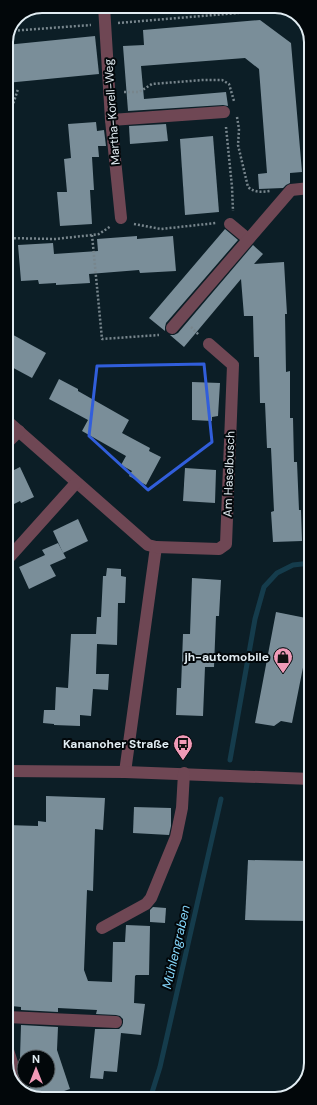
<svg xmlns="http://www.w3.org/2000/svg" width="317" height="1105" font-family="'DM Sans',sans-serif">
<rect width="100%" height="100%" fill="#0c1e26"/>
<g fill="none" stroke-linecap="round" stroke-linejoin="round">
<g stroke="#153c4c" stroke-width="5">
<path d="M230 760 255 619 264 587 277 573 293 565 311 563"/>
<path d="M150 1099 160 1067 221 799"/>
</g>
</g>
<g fill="#7a8e99">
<path d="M260 20 291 43 302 172 290 173V183L286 185 283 188 259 189 258 174 267 173 259 69 245 58 141 66 144 99 226 92 228 106 223 105 128 111 123 46 144 45 143 30Z"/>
<path d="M95 36 99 74 6 83V45Z"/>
<path d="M96 122 97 131 104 130 106 146H98L99 157H92L94 190H90L92 224 60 226 57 192H67L64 159 71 158 68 124Z"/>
<path d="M166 124 168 141 130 144 129 126Z"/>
<path d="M213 136 219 212 185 215 180 139Z"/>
<path d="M225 229 238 240 166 323 165 327V331L149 318Z"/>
<path d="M137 236V239L173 236 176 271 140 273 139 270 89 274 90 283 56 285V283L39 284 38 280 21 281 18 245 53 243 54 254 98 251 97 239Z"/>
<path d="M253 245 263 254 254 264 284 262 287 314H285L286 372 290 371V418H293L294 462H297L299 510H301L302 541 273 542 271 512 274 511 271 448H267L265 403H260L259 357H254L253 316H244L241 279 184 347 170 335H174L178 333Z"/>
<path d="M6 331 46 353 32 378 6 364Z"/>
<path d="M59 379 78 389V391L129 420 122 433 150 448 149 451 161 457 146 485 129 476 132 471 121 465 126 456 82 431 88 420 49 399Z"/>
<path d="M192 382 220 383 218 416 212 417V421L192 420Z"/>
<path d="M20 467 34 497 21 503 20 501 6 508V474Z"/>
<path d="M185 468 216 470 215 503 183 501Z"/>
<path d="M78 519 88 541 63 553 53 531Z"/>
<path d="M58 543 66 558 50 565 56 576 29 589 19 567 45 555 42 550Z"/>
<path d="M107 568 121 569V576L126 577 125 603H118L117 645 97 644 96 674H109L108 690 93 689 91 716 80 715V726L54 725V724L43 723 44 710H55L56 687 68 688 71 634H96L97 617H101L103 576H106Z"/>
<path d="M192 578 221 580 219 616H216L214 667H205L203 716 176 715 177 688H181L183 634H190Z"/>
<path d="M276 612 311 619V627L292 723 281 721 274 726 255 723Z"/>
<path d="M46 796 105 798 103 830 95 829 93 891 87 890 84 970 88 981 112 982 113 942H125L126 925 150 926 149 975H136L135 976 134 1003 145 1004 141 1035 121 1033 117 1072 104 1071 103 1079 90 1078 95 1029H119L122 1026 123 1023V1019L120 1016 116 1015 96 1014 97 1010 58 1008V1012L21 1010V1007L11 1006 12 990H7V825L38 826V821L46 822Z"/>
<path d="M134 807 171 808V826L169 835 133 833Z"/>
<path d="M248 860 311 861V921L245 920Z"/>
<path d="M153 907 166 908 165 923 150 922V910Z"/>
<path d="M21 1025 58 1027 57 1050 70 1089 41 1099H38L33 1097 28 1081H48V1057H24V1070L20 1057Z"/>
</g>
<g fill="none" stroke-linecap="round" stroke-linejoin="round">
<g stroke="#78868d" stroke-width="2.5" stroke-dasharray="2 2" stroke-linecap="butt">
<path d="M291 12 297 16 304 30 310 107"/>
<path d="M118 23 286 9"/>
<path d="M10 31 91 25"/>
<path d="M124 92H139L152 84 203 80H222L229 84 234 101"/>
<path d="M237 117 239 129 238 145 248 187C255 193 262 192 270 191"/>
<path d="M6 126 18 89"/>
<path d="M226 127 232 187 233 211"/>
<path d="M134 224 161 229 216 223"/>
<path d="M92 235 102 339 159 335"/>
<path d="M6 238 55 239 92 235 99 234 111 226"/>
<path d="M191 327 199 335"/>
</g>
<g stroke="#6f4754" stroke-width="12">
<path d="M104 6 111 120 121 218"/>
<path d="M111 120 224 112"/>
<path d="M230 224 248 239"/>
<path d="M172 328 291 190 310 188"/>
<path d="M6 420 148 545 156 547 125 772"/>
<path d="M6 444 19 431"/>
<path d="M156 547 219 549 226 544 233 365 209 344"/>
<path d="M6 561 76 483"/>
<path d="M7 771 125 772 311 779"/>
<path d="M102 928 146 904 151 898 176 837 182 808 184 773"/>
<path d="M7 1017 116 1022"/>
<path d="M7 1047 21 1091"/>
</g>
</g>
<path fill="none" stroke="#315edb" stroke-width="3" stroke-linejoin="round" d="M204 364 212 442 148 490 89 436 97 366Z"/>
<defs>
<symbol id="shop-pin" viewBox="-11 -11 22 30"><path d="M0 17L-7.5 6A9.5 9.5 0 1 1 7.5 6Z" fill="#f09ab7" stroke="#02070a"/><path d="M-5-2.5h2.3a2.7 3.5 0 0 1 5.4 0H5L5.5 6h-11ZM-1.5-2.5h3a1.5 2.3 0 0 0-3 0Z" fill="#111"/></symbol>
<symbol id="bus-pin" viewBox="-11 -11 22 30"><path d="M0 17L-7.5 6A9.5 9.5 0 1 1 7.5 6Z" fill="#f09ab7" stroke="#02070a"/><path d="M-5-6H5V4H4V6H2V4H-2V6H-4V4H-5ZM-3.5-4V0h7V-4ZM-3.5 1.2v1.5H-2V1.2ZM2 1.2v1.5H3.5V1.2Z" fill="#111"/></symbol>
</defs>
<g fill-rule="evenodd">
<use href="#shop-pin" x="272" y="646" width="22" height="30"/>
<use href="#bus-pin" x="172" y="733" width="22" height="30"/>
</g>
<g text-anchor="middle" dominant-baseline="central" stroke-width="4" stroke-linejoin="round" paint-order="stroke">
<g font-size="12" fill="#e1ecf2" stroke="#02070a">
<text transform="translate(112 112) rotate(-94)">Martha-Korell-Weg</text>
<text transform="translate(229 474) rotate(-88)">Am Haselbusch</text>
</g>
<g font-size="12" font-weight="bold" fill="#e1ecf2" stroke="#02070a" text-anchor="end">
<text x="269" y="657">jh-automobile</text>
<text x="169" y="744">Kananoher Straße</text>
</g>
<g font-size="13" font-style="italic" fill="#84d6fb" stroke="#02070a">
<text transform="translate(176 947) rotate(-77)">Mühlengraben</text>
</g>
</g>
<path d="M0 0H317V1105H0ZM42 13H275A29 29 0 0 1 304 42V1063A29 29 0 0 1 275 1092H42A29 29 0 0 1 13 1063V42A29 29 0 0 1 42 13Z" fill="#02070a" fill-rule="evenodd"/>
<path fill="none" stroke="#e1ecf2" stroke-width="2" d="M42 13H275A29 29 0 0 1 304 42V1063A29 29 0 0 1 275 1092H42A29 29 0 0 1 13 1063V42A29 29 0 0 1 42 13Z"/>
<g transform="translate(36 1069)"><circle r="19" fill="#02070a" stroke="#5b6367"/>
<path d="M0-3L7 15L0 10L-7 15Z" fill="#f09ab7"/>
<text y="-6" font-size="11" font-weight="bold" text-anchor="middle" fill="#e1ecf2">N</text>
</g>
</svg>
